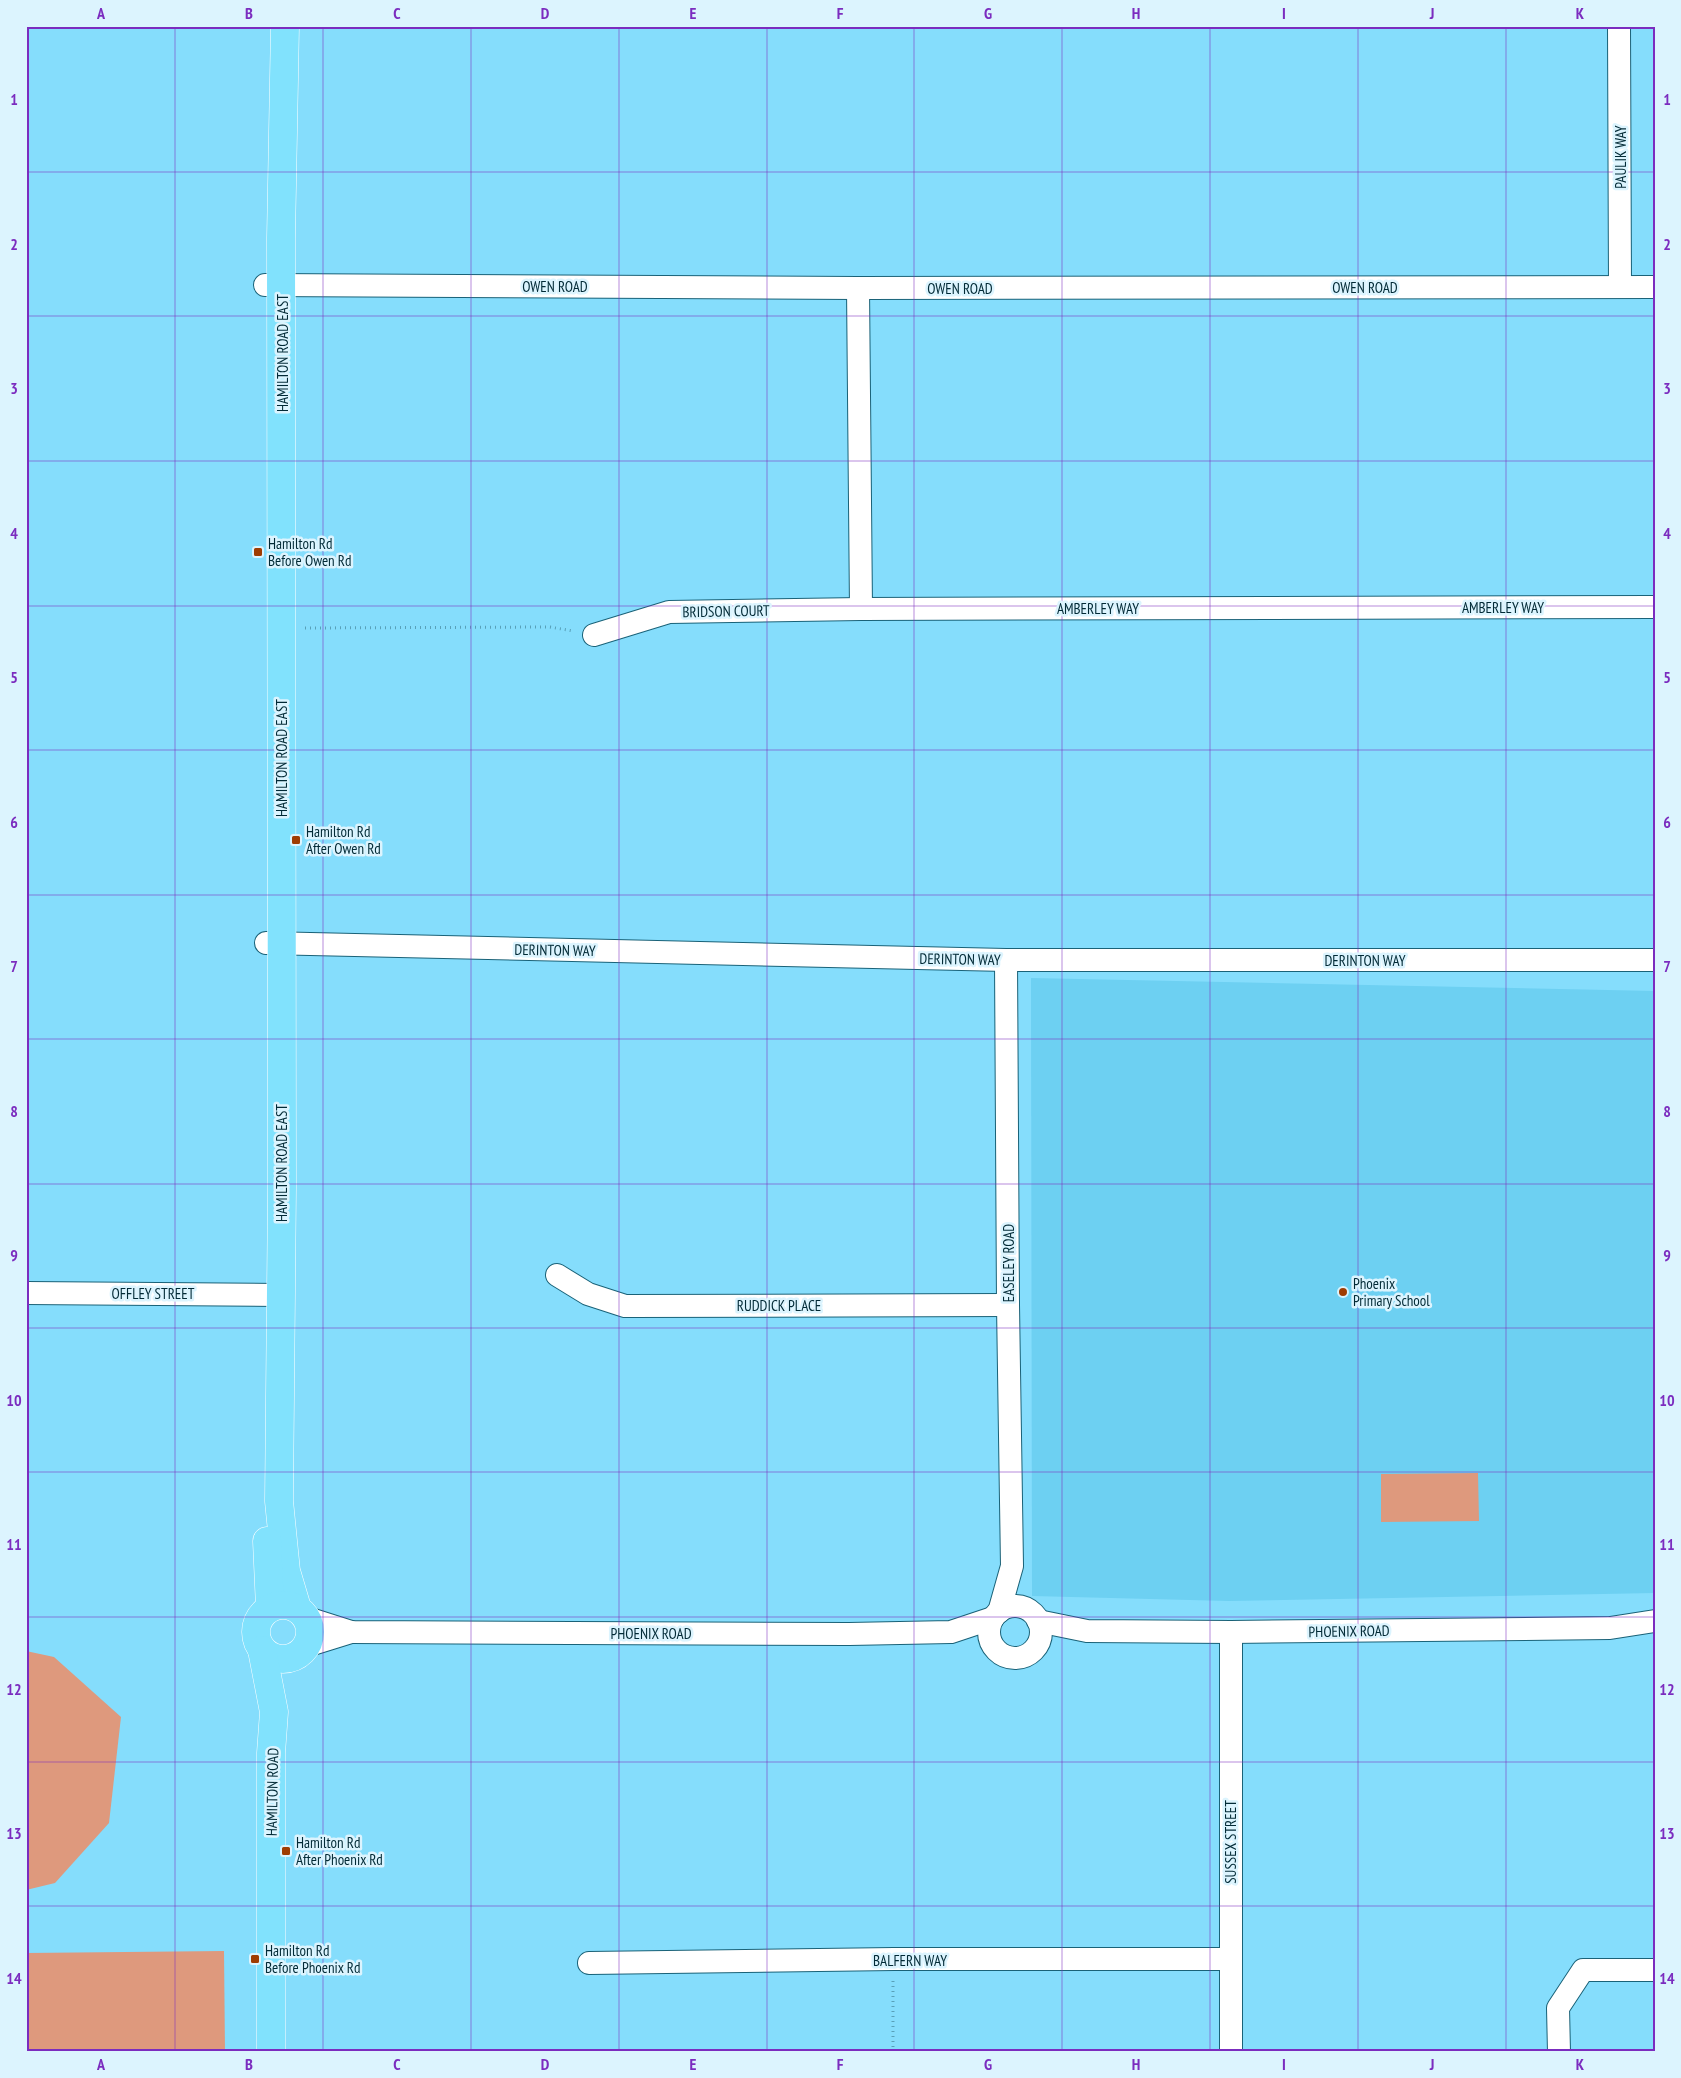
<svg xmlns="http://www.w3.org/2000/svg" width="1681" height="2078" font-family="'PT Sans Narrow',sans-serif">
<rect width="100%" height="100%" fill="#85ddfc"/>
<path fill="#6dd0f2" d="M1031 978 1655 991V1593L1229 1601 1032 1596Z"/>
<g fill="#de997d">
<path d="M1478 1473 1479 1521 1381 1522V1474Z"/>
<path d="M26 1651 54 1657 121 1717 109 1823 55 1883 26 1890Z"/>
<path d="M224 1951 225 2052H26V1953Z"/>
</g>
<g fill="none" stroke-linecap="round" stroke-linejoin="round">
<defs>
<g id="minor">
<path d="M1619 26 1620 287"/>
<path d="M265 285 858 288 1655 287"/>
<path d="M858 288 861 609 1655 607"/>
<path d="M594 635 669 612 861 609"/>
<path d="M266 943 1006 960H1655"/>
<path d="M557 1275 588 1294 625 1306 1008 1305"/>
<path d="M26 1293 279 1295"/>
<circle cx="1015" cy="1632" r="26"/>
<path d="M999 1612 1012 1566 1008 1305 1006 960"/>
<path d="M307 1618 351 1632 849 1634 951 1632 993 1618"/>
<path d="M1038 1621 1087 1631 1231 1632 1610 1628 1655 1621"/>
<path d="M306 1646 351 1632"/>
<path d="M589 1963 894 1959H1230"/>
<path d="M1231 2052V1632"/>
<path d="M1559 2052 1558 2008 1583 1970H1655"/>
</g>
<g id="major">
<path d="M285 26 281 238 282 1187 279 1501 286 1571 297 1608"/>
<path d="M267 1541 270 1607"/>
<circle cx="283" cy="1632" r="27"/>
<path d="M262 1650 274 1712 271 1753V2052"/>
</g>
</defs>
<use href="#minor" stroke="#1a6278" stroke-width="24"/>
<use href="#major" stroke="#fff" stroke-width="29"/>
<g stroke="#58a0b8" stroke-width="3" stroke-dasharray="1 4" stroke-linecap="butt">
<path d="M305 628 550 627 573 631"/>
<path d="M893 2052V1980"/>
</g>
<use href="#minor" stroke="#fff" stroke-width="22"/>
<use href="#major" stroke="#81e2fd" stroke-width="28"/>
</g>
<path fill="none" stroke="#7b2cbf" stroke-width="1" stroke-opacity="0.55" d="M175 26V2052M323 26V2052M471 26V2052M619 26V2052M767 26V2052M914 26V2052M1062 26V2052M1210 26V2052M1358 26V2052M1506 26V2052M26 172H1655M26 316H1655M26 461H1655M26 606H1655M26 750H1655M26 895H1655M26 1039H1655M26 1184H1655M26 1328H1655M26 1472H1655M26 1617H1655M26 1762H1655M26 1906H1655"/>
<g fill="#9f3c02" stroke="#dcf4fe" stroke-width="2">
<rect x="253" y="547" width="10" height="10" rx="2.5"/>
<rect x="291" y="835" width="10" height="10" rx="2.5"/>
<circle cx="1343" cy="1292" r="5"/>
<rect x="281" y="1846" width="10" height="10" rx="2.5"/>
<rect x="250" y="1954" width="10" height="10" rx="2.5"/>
</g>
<g text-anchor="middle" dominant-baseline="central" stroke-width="5" stroke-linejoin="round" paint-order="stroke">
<g font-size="15" fill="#022a36" stroke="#dcf4fe">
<text transform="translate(1620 157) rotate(-90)">PAULIK WAY</text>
<text x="555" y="286">OWEN ROAD</text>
<text x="1365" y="287">OWEN ROAD</text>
<text x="960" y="288">OWEN ROAD</text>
<text transform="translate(282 353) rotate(-90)">HAMILTON ROAD EAST</text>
<text x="1503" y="607">AMBERLEY WAY</text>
<text x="1098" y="608">AMBERLEY WAY</text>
<text transform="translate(726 611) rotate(-1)">BRIDSON COURT</text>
<text transform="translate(281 758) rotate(-90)">HAMILTON ROAD EAST</text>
<text transform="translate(555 950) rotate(1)">DERINTON WAY</text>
<text transform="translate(960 959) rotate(1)">DERINTON WAY</text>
<text x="1365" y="960">DERINTON WAY</text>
<text transform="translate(281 1163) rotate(-90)">HAMILTON ROAD EAST</text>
<text transform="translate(1008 1263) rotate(-90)">EASELEY ROAD</text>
<text x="153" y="1293">OFFLEY STREET</text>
<text x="779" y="1305">RUDDICK PLACE</text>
<text transform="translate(1349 1631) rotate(-1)">PHOENIX ROAD</text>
<text x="651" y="1633">PHOENIX ROAD</text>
<text transform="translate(272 1792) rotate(-89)">HAMILTON ROAD</text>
<text transform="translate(1230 1842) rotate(-90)">SUSSEX STREET</text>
<text x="910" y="1960">BALFERN WAY</text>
</g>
<g font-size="15" fill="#022a36" stroke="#dcf4fe" text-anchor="start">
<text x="268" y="543">Hamilton Rd<tspan x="268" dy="17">Before Owen Rd</tspan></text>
<text x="306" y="831">Hamilton Rd<tspan x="306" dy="17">After Owen Rd</tspan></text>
<text x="1353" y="1283">Phoenix<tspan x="1353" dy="17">Primary School</tspan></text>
<text x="296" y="1842">Hamilton Rd<tspan x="296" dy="17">After Phoenix Rd</tspan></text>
<text x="265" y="1950">Hamilton Rd<tspan x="265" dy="17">Before Phoenix Rd</tspan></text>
</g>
</g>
<rect width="1681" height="2078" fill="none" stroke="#dcf4fe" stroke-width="55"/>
<rect x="28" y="28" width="1626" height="2022" fill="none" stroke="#7b2cbf" stroke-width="2"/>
<g font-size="16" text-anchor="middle" font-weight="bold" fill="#7b2cbf">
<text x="101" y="19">A</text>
<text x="249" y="19">B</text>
<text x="397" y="19">C</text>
<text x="545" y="19">D</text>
<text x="693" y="19">E</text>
<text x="840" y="19">F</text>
<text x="988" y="19">G</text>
<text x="1136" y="19">H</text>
<text x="1284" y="19">I</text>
<text x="1432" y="19">J</text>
<text x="1580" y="19">K</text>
<text x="14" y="105">1</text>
<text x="1667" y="105">1</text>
<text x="14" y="250">2</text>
<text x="1667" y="250">2</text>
<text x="14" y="394">3</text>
<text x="1667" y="394">3</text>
<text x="14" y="539">4</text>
<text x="1667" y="539">4</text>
<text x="14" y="683">5</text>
<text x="1667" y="683">5</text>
<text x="14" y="828">6</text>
<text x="1667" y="828">6</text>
<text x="14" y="972">7</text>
<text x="1667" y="972">7</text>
<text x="14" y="1117">8</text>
<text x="1667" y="1117">8</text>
<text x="14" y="1261">9</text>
<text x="1667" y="1261">9</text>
<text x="14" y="1406">10</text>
<text x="1667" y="1406">10</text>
<text x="14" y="1550">11</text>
<text x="1667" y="1550">11</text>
<text x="14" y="1695">12</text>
<text x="1667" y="1695">12</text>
<text x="14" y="1839">13</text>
<text x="1667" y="1839">13</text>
<text x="14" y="1984">14</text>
<text x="1667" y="1984">14</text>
<text x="101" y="2070">A</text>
<text x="249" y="2070">B</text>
<text x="397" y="2070">C</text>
<text x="545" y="2070">D</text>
<text x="693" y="2070">E</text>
<text x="840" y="2070">F</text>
<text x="988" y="2070">G</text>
<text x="1136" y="2070">H</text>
<text x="1284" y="2070">I</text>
<text x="1432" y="2070">J</text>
<text x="1580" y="2070">K</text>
</g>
</svg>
